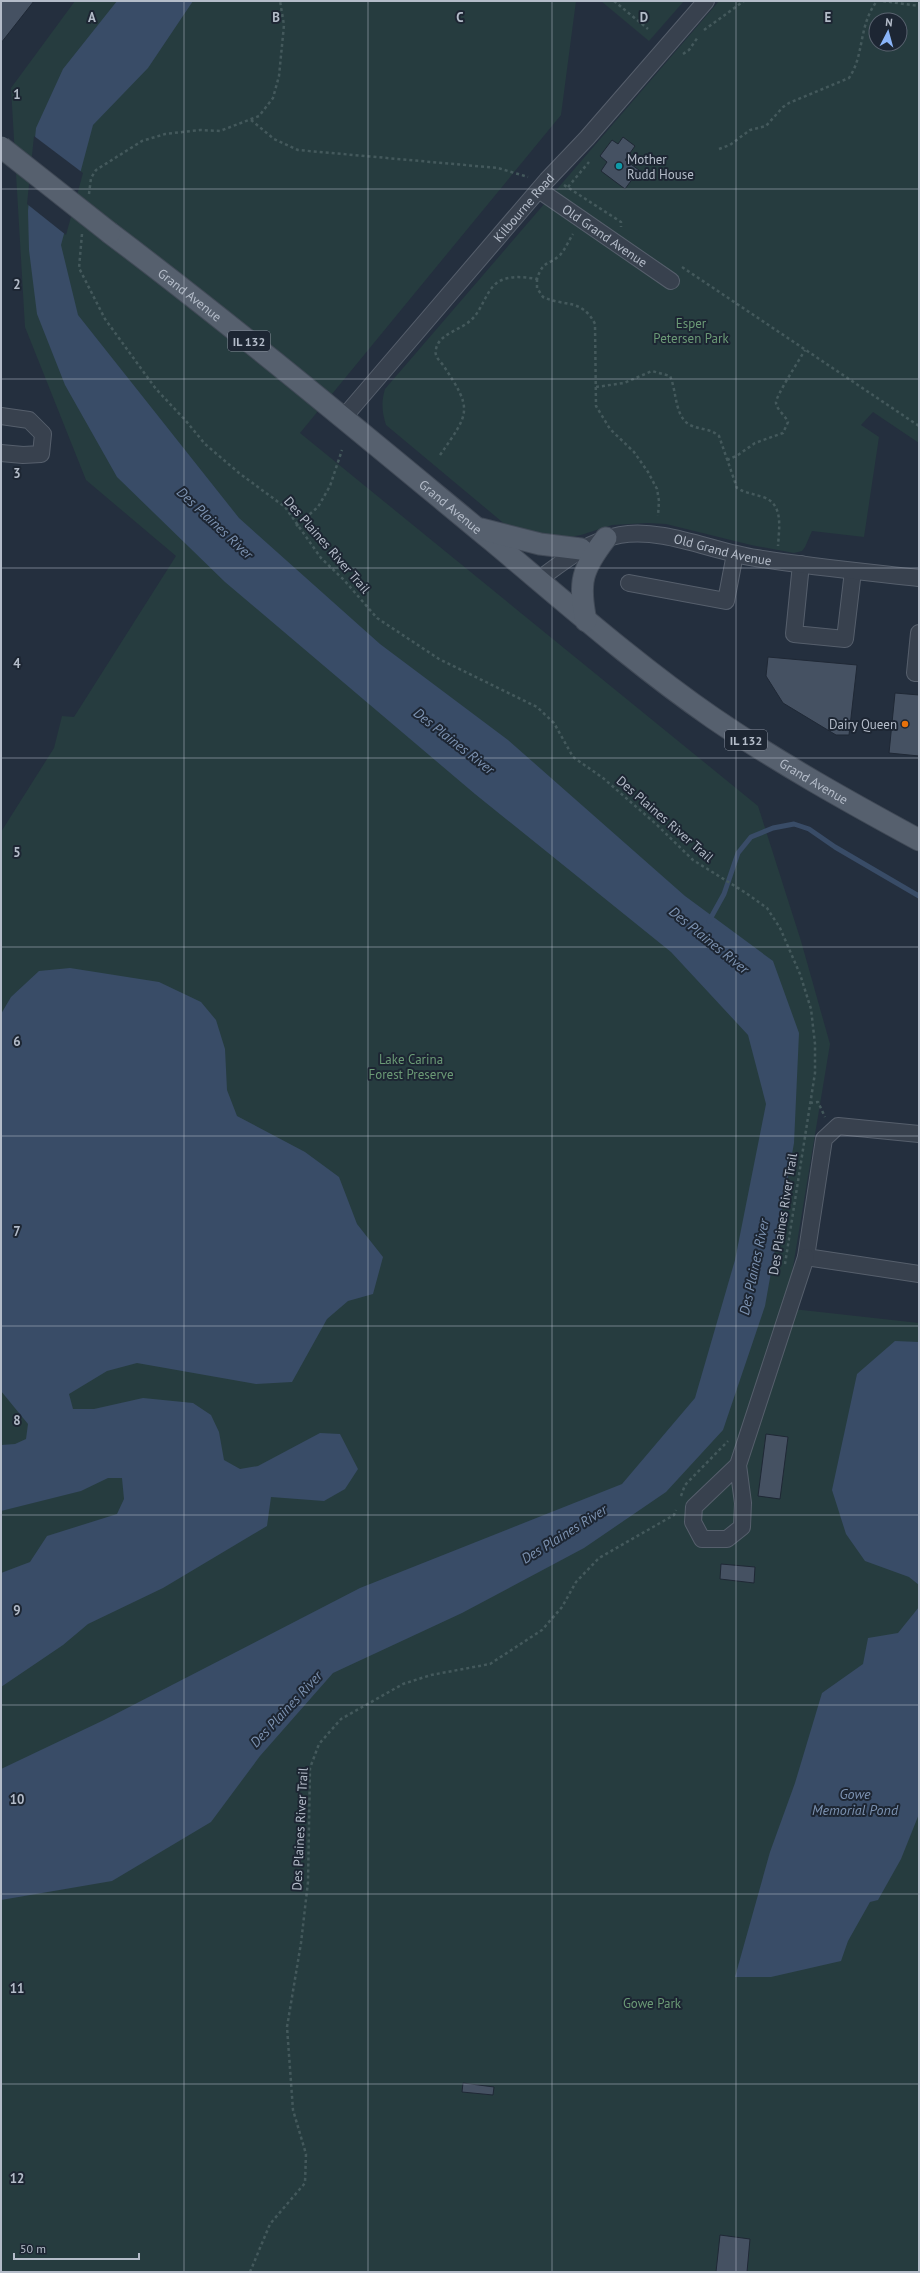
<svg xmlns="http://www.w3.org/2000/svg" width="920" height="2273" font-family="'PT Sans',sans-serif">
<rect width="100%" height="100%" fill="#242f3e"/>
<g fill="#263c3f" fill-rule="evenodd">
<path d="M75 1H576L561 115 300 433 758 806 801 941 830 1044 790 1285 784 1308 919 1323V2272H1V832L54 748 62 716 74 717 176 556 86 480 25 327 11 88Z"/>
<path d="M601 1H684L649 41Z"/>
<path d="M719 1H919V443L873 412 861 425 879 437 864 537 812 531 805 547 802 551 794 553 751 545 666 524 647 523 612 525 581 535 552 540 507 526 386 425C382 412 381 402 385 389ZM876 20H900V44H876Z"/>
</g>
<g fill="#394c67">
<path d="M117 1H193L148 68 93 125 61 245 78 315 239 518 380 644 508 740 685 896 773 961 799 1033 794 1143 765 1306 723 1430 666 1492 584 1548 462 1613 333 1673 260 1756 211 1822 112 1881 1 1900V1769L104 1720 360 1588 622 1484 695 1398 735 1260 766 1104 748 1035 671 952 475 794 225 582 117 477 65 385 37 314 29 250 28 211 36 128 63 69Z"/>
<path d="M70 968 159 982 201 1002 216 1020 225 1049 227 1090 237 1116 305 1152 339 1177 357 1224 383 1257 373 1294 348 1301 327 1319 292 1382 256 1384 137 1363 107 1371 69 1394 73 1409H94L143 1398 193 1403 211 1415 219 1432 224 1460 240 1469 258 1466 320 1433 340 1434 358 1469 345 1489 324 1501 271 1497 267 1526 163 1588 88 1624 63 1645 1 1687V1573L30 1562 47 1536 117 1514 124 1499 122 1478H108L81 1491 1 1511V1445L15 1444 26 1439 28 1424 1 1391V1014L11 997 39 971Z"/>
<path d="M895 1341 919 1342V1585L909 1577 865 1561 846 1534 832 1490 857 1374Z"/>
<path d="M919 1607V1814L901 1859 878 1900 870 1902 848 1941 841 1961 771 1977H735L770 1852 795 1783 822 1693 863 1664 868 1638 898 1633Z"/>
</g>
<path fill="#242f3e" d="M34 136 83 173 66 235 27 204Z"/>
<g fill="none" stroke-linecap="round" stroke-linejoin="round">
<path stroke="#394c67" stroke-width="5" d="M709 921 724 894 738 853 751 837 773 828 794 824 809 829 835 847 919 896"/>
</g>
<g fill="#455162" stroke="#1f2835">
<path d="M1 1H34L1 43Z"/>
<path d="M623 137 635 146 625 160 639 170 625 189 601 171 607 162 600 156 612 140 618 144Z"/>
<path d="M768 657 857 665 849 735H836L783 703 766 676Z"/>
<path d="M895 693 919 695V756L889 753Z"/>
<path d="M766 1434 788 1437 780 1499 758 1496Z"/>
<path d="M721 1564 755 1567 754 1583 720 1579Z"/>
<path d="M463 2083 494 2087 493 2095 462 2092Z"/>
<path d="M720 2235 750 2239 747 2272H716Z"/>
</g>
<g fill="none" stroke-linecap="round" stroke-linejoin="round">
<defs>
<g id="minor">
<path id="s1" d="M539 190 671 281"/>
<path d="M1 416 29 420 43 434 41 454 23 455 1 453"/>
<path id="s2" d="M344 417 547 180 587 138 706 1"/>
<path d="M801 564 794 634 845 639 853 571"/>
<path id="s3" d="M538 580C564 561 588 541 620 535 662 527 714 552 756 558 810 567 865 572 919 578"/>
<path d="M629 583 726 601 735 554"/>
<path d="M919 633 915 673H919"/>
<path d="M919 1134 838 1126 824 1139 806 1257 919 1274"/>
<path d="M738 1465 694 1507 693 1522 702 1539H727L742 1527 743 1503 738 1465 806 1257"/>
</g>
<g id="major">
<path id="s4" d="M110 233C240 331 365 436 491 540 564 601 635 664 713 718 779 763 849 802 919 840"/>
<path d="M481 529 540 544 581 549"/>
<path d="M586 621C578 582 582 569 606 538"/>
</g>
</defs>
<use href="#minor" stroke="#565f6c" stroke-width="18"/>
<use href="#major" stroke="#414a57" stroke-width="23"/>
<g stroke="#44595c" stroke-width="2.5" stroke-dasharray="3 3" stroke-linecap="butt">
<path d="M614 1 648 29"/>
<path d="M883 1 919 6"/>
<path d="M704 30 744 1"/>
<path d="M683 54 689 50 698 37"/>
<path d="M251 120 274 139 298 150 498 168 528 177"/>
<path d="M719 149 730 145 750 130 766 126 783 107 789 103 849 78C865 54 858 26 877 1"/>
<path d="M564 185 621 222V227"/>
<path d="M568 187 589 162"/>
<path d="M89 194 91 178 96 170 142 141 165 134 200 130 220 131 259 116 273 98 279 76 284 25 280 1"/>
<path d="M82 234 79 268 105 319 156 389 186 421 205 444 239 473 285 507 321 558 344 580 377 618 439 659 537 707 554 723 573 757 603 778 656 824 693 860 746 893 767 908 780 928 800 974 811 1009 815 1044V1073L785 1264"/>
<path d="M682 267 919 426"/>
<path d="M537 279V288L543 297C564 307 582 298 595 324L596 406 610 429 634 452 648 472 657 489 659 501 658 516"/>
<path d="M596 387 624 383 652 371 670 376C677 391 674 416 690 425 700 430 710 428 719 436L737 488C745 493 754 494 763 497 784 504 779 528 778 546"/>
<path d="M440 455C470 412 473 410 443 365 439 360 434 356 436 349 439 334 460 330 470 321 483 310 485 291 498 282 510 275 524 277 537 279 543 260 548 266 560 255 565 250 569 240 573 234"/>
<path d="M727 460 738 455 755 443 783 433 788 422C785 415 777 410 776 403 775 397 800 359 805 350"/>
<path d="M296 526 318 507 330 486 342 450"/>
<path d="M810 1103 818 1102 825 1117"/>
<path d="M681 1496 685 1485 728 1441"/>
<path d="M250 2272 270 2224 305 2183 306 2154 293 2110 287 2027 301 1943 308 1882 310 1768 319 1744 341 1719 403 1684 431 1675 490 1664 542 1630 562 1607 576 1582 599 1558 674 1515 676 1510"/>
</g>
<use href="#minor" stroke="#38414e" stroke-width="16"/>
<use href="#major" stroke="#56606e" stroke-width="21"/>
<defs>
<path id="major-bridge" d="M1 147 110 233"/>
</defs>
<use href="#major-bridge" stroke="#414a57" stroke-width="23" stroke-linecap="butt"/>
<use href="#major-bridge" stroke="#56606e" stroke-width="21"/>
</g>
<path fill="none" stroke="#b4bcc9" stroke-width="1" stroke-opacity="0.55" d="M184 1V2272M368 1V2272M552 1V2272M736 1V2272M1 189H919M1 379H919M1 568H919M1 758H919M1 947H919M1 1136H919M1 1326H919M1 1515H919M1 1705H919M1 1894H919M1 2084H919"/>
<circle fill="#0f9aa8" stroke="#1d2633" stroke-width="1.5" cx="619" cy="166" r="4"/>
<circle fill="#e8710a" stroke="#1d2633" stroke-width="1.5" cx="905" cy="724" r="4"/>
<g text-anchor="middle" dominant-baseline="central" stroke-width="4" stroke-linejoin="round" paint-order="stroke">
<g fill="#1d2633" stroke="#878f9c" stroke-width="1">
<rect x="228" y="331" width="42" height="20" rx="3"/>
<rect x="725" y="730" width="42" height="20" rx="3"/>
</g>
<g font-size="12" font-weight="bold" fill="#b4bcc9">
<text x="249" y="341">IL 132</text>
<text x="746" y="740">IL 132</text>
</g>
<g font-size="13" fill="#b4bcc9" stroke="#1d2633" text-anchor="start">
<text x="627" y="159">Mother<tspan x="627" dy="15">Rudd House</tspan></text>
<text x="897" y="724" text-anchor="end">Dairy Queen</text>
</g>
<g font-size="13" fill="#b4bcc9" stroke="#1d2633">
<text stroke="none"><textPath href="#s2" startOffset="276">Kilbourne Road</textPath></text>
<text stroke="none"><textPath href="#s1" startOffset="80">Old Grand Avenue</textPath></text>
<text stroke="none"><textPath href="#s4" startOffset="101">Grand Avenue</textPath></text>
<text stroke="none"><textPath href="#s4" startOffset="437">Grand Avenue</textPath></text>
<text transform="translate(327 545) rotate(49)">Des Plaines River Trail</text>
<text stroke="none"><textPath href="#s3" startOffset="199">Old Grand Avenue</textPath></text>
<text stroke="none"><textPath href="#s4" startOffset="893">Grand Avenue</textPath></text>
<text transform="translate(665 819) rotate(41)">Des Plaines River Trail</text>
<text transform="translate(783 1214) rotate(-81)">Des Plaines River Trail</text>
<text transform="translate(300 1829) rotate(-87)">Des Plaines River Trail</text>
</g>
<g font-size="13" fill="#6b9a76" stroke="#1d2633">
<text x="691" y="323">Esper<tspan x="691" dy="15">Petersen Park</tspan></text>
<text x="411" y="1059">Lake Carina<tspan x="411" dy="15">Forest Preserve</tspan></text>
<text x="652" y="2003">Gowe Park</text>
</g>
<g font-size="14" font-style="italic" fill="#7c92b1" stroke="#1d2633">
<text transform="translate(215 523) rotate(43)">Des Plaines River</text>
<text transform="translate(454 741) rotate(38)">Des Plaines River</text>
<text transform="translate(709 940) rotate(39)">Des Plaines River</text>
<text transform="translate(754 1267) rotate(-78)">Des Plaines River</text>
<text transform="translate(564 1534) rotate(-32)">Des Plaines River</text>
<text transform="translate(286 1709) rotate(-47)">Des Plaines River</text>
<text x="855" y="1794">Gowe<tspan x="855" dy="16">Memorial Pond</tspan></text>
</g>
</g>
<g font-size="13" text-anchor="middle" font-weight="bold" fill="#b4bcc9" stroke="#1d2633" stroke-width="4" stroke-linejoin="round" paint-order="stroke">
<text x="92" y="22">A</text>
<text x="276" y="22">B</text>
<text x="460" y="22">C</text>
<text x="644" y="22">D</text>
<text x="828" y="22">E</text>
<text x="17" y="99">1</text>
<text x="17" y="289">2</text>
<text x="17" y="478">3</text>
<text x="17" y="668">4</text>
<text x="17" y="857">5</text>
<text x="17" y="1046">6</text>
<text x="17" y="1236">7</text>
<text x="17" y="1425">8</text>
<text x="17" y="1615">9</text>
<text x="17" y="1804">10</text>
<text x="17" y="1993">11</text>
<text x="17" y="2183">12</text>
</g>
<rect width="920" height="2273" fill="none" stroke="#b4bcc9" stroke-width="4"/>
<g transform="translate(888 32) rotate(6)"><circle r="19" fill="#1d2633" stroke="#59626f"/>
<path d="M0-3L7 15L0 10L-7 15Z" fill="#8ab4f8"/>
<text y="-6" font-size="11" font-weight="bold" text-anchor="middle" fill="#b4bcc9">N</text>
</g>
<path d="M14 2253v6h125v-6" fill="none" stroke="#b4bcc9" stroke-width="2"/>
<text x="20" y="2253" font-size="12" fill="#b4bcc9" stroke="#1d2633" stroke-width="3" paint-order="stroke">50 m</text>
</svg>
